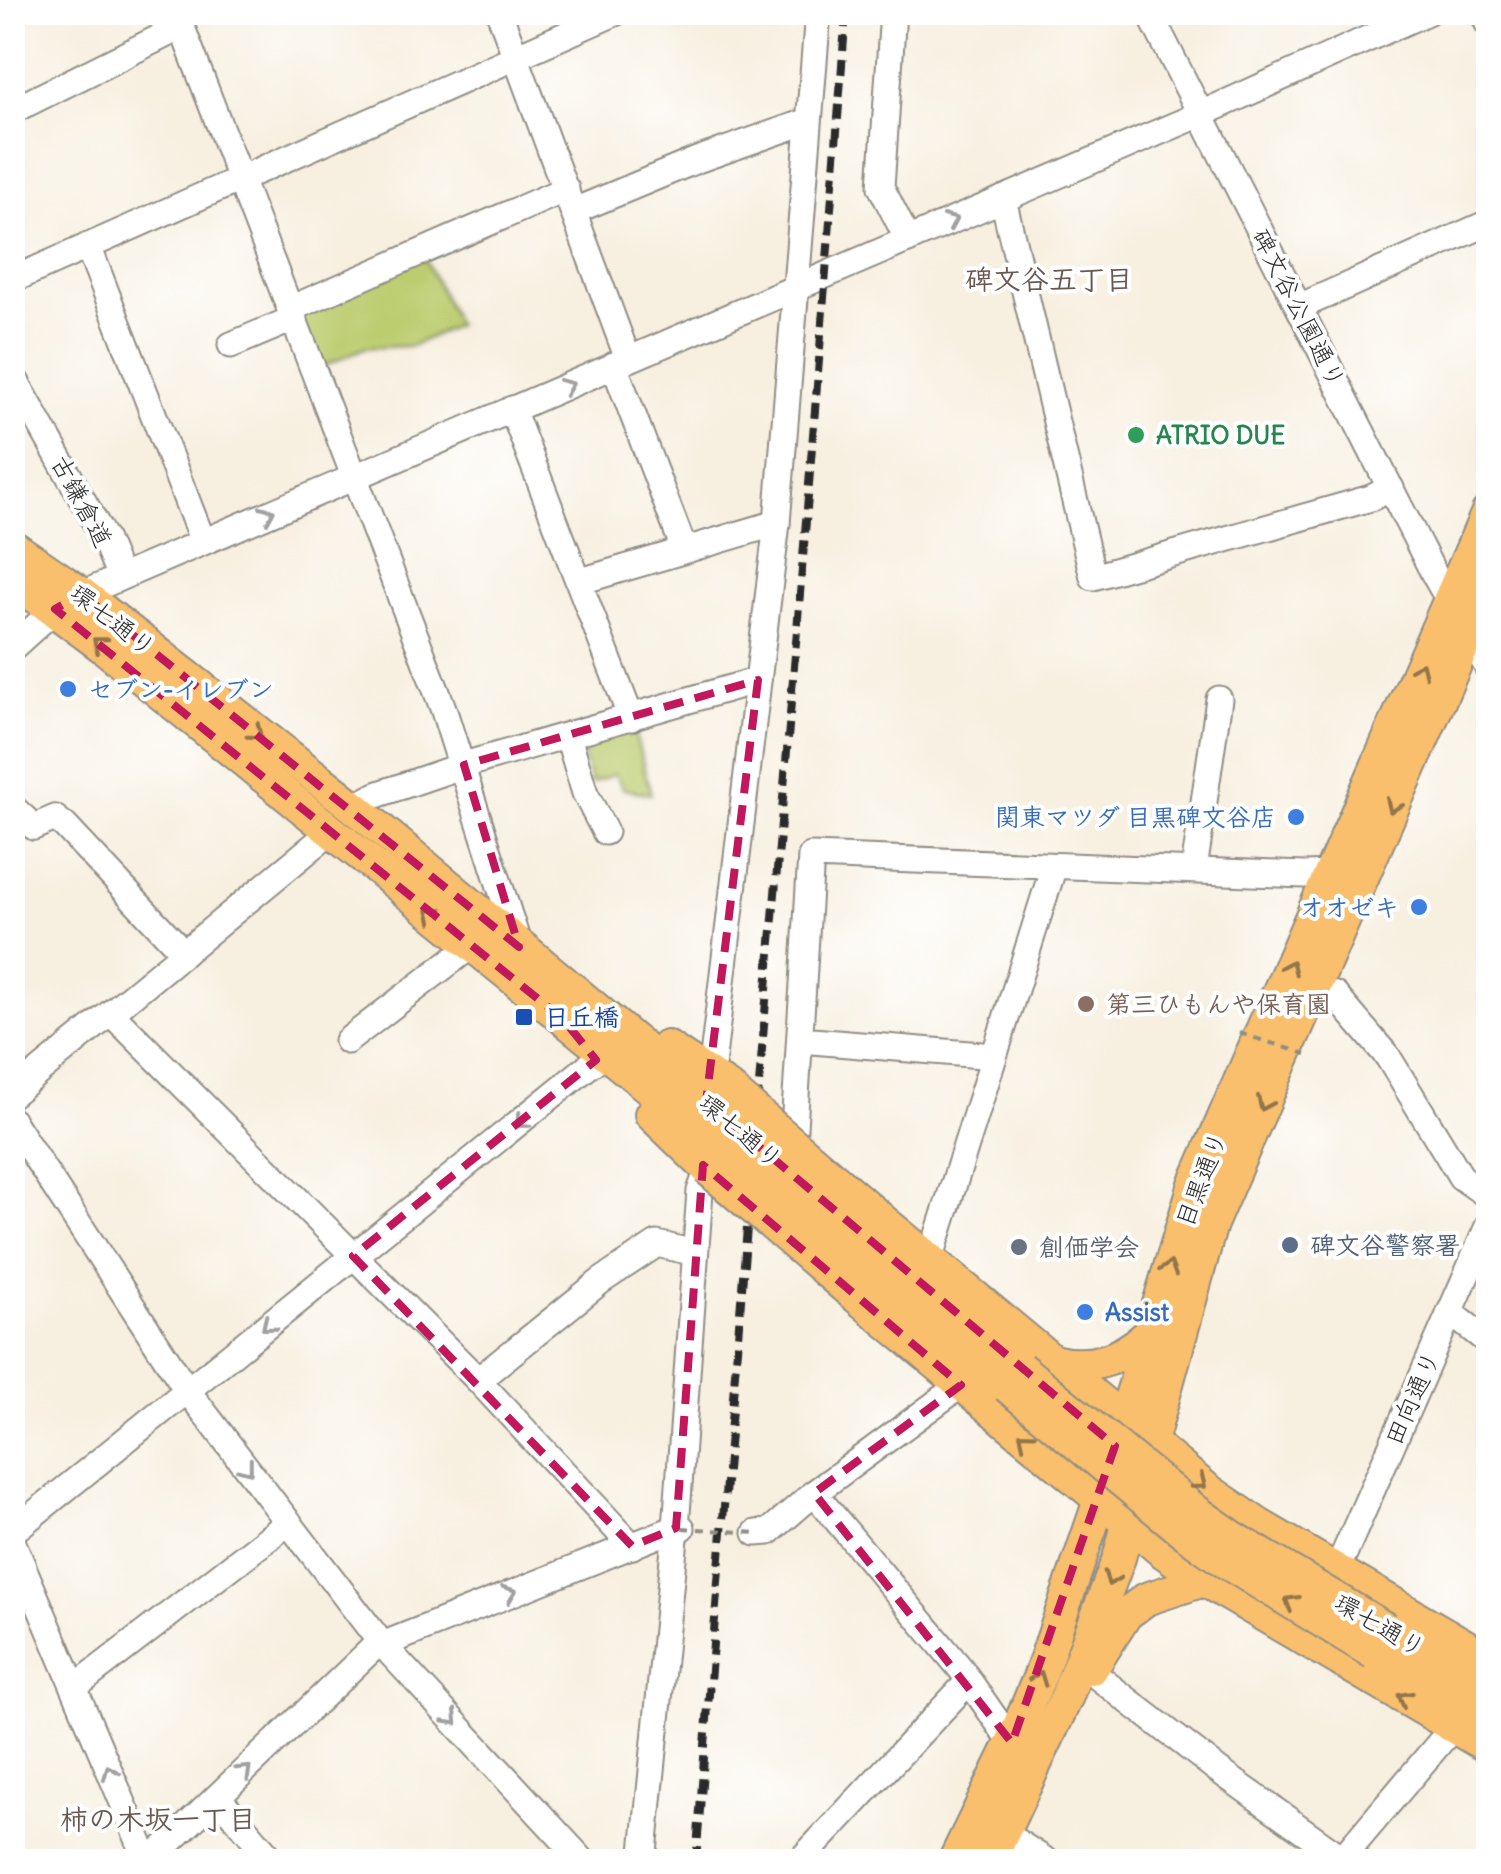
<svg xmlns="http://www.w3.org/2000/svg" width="1501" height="1874" font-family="Delius,'Klee One',sans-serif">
<rect width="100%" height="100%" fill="#fff"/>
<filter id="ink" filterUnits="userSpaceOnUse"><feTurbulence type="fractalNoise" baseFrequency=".01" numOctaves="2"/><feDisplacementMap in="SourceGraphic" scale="20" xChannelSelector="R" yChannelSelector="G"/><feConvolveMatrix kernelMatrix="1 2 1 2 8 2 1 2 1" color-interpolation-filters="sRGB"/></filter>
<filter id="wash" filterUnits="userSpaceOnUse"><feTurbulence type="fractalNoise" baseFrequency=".0048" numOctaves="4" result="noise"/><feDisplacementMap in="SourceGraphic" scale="40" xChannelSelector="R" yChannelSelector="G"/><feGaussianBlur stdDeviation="2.25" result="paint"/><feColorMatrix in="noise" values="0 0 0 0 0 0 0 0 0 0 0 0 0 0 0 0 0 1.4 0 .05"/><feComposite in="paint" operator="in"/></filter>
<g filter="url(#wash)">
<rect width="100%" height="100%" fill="#f7efdf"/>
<g fill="#bccc6e" stroke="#747c4c" stroke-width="2.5">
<path d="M423 254 457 325 412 346 364 348 318 369 298 313Z"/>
<path d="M632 723 651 794 623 789 615 774 591 783 581 749 586 739Z"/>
</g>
</g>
<g filter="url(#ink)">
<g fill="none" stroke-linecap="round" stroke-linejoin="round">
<defs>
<g id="minor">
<path d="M176 12 443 708 519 946"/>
<path d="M499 12 628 359"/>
<path d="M893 12 881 187 908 240"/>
<path d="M1149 12 1435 576 1488 668"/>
<path d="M1483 12 1488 24"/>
<path d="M12 111 181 27"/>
<path d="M1003 199 1093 577 1371 498 1391 488"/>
<path d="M574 211 697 160 808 121"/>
<path d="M88 246 203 542"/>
<path d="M12 280 617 12"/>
<path d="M1299 307 1488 223"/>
<path d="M290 309 566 189"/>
<path d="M231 345 293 319"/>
<path d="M614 365 684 549"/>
<path d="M12 374 104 538 120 577"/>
<path d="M512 409 631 718"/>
<path d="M581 581 777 523"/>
<path d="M12 648 55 609 82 594 1201 114 1427 12"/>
<path d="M568 736 585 793 605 832"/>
<path d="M12 807 34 827 55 818 65 826 184 953"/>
<path d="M354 807 376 795 464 765 758 680"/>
<path d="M1194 870 1219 699"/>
<path d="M1315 988 1335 995 1388 1057 1461 1177 1488 1196"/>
<path d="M111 1013 478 1380 632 1546"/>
<path d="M800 1040 994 1056"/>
<path d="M347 1041 472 945"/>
<path d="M711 1074 777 523 818 12"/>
<path d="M12 1094 333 830"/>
<path d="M12 1121 187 1390 381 1643 584 1862"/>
<path d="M793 1144 811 856 1305 875 1331 874"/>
<path d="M930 1260 1054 866"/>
<path d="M1450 1312 1488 1342"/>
<path d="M478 1380 601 1281 657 1244 695 1253"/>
<path d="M814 1493 961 1669 1012 1743"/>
<path d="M12 1532 596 1060"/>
<path d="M756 1533 769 1532 814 1493 961 1385"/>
<path d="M12 1541 148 1862"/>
<path d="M1337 1570 1488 1226"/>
<path d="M1090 1671 1218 1770 1342 1858"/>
<path d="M75 1687 289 1522"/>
<path d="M218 1797 274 1862"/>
<path d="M1003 1833 1048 1862"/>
<path d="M149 1862 372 1649 676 1528H682"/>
<path d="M643 1862 676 1528 700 1191 708 1169"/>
<path d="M799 1862 968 1682"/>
<path d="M1339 1862 1453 1727"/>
</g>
<g id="major">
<path d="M12 546 82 594 354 807 729 1120"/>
<path d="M12 579 106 649 716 1142"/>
<path d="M667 1047 727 1087"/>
<path d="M651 1114 708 1169"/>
<path d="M882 1220 1208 1490 1259 1525 1488 1659"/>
<path d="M872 1242 1020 1368"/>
<path d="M860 1265 1007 1386"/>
<path d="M845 1287 1162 1551 1204 1580 1488 1747"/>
<path d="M1052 1361C1090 1370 1118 1361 1147 1336"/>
<path d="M1386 1629 1488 1686"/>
<path d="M1374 1653 1488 1719"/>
<path d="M1092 1668 1126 1614 1146 1599 1204 1580"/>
<path d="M954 1862 1012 1743 1041 1673 1100 1500 1195 1184 1488 512"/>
<path d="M989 1862 1067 1696 1119 1558 1211 1224 1488 589"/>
</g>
</defs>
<use href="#minor" stroke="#918d85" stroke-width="29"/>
<use href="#major" stroke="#918d85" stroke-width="36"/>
<use href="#minor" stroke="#fff" stroke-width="25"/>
<use href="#major" stroke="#f9bf6c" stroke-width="32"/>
<path stroke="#2b2b2b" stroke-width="8" stroke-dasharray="15 8" stroke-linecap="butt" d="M696 1862C743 1245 800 629 846 12"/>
<defs>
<g id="major-bridge">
<path d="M727 1087 882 1220"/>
<path d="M729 1120 872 1242"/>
<path d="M716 1142 860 1265"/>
<path d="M708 1169 845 1287"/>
<path d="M1020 1368 1197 1512 1234 1538 1386 1629"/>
<path d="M1007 1386 1184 1532 1224 1561 1374 1653"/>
</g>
</defs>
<use href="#major-bridge" stroke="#918d85" stroke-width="36" stroke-linecap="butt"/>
<g stroke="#918d85" stroke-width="4" stroke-dasharray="8 8" stroke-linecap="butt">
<path d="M1239 1033 1306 1054"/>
<path d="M682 1528 756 1533"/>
</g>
<use href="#major-bridge" stroke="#f9bf6c" stroke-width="32"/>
</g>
<defs><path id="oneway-chevron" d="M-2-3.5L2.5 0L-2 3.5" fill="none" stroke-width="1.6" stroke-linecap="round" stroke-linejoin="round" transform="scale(2.5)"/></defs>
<g stroke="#a0a0a0">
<use href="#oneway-chevron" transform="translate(951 221) rotate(-24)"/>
<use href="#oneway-chevron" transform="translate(567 386) rotate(-23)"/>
<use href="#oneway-chevron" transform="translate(268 513) rotate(-24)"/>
<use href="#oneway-chevron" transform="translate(521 1122) rotate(141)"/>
<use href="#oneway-chevron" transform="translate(268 1325) rotate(141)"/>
<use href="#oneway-chevron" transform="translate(247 1468) rotate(52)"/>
<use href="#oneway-chevron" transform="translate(510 1593) rotate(-21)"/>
<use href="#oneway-chevron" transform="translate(452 1719) rotate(47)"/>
<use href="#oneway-chevron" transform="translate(245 1771) rotate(-44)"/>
<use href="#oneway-chevron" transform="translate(110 1772) rotate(-113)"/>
</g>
<g stroke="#92754c">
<use href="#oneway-chevron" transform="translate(99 643) rotate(-142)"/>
<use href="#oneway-chevron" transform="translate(1420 669) rotate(-66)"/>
<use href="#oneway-chevron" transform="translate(256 733) rotate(39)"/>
<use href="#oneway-chevron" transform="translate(1393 806) rotate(114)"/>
<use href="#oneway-chevron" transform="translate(433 913) rotate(-141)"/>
<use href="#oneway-chevron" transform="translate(1290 967) rotate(-66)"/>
<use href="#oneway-chevron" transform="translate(1264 1104) rotate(114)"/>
<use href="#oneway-chevron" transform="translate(1169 1268) rotate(-73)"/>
<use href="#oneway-chevron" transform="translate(1025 1438) rotate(-140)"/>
<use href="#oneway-chevron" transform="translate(1200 1483) rotate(38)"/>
<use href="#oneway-chevron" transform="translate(1111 1579) rotate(111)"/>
<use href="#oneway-chevron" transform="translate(1291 1602) rotate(-149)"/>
<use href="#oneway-chevron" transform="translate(1039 1678) rotate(-69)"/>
<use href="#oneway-chevron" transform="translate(1404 1698) rotate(-150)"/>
</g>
</g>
<path fill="none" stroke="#c2185b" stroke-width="8" stroke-dasharray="20 12" stroke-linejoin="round" d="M82 594 519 947 464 765 758 680 706 1102 1115 1446 1012 1743 814 1493 961 1385 703 1165 676 1528 632 1546 353 1256 596 1060 563 1019 55 609Z"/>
<circle fill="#2e9e5b" stroke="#fff" stroke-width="4" cx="1136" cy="435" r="10"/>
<g fill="#3f7fe0" stroke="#fff" stroke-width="4">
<circle cx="68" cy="689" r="10"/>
<circle cx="1296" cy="817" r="10"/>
<circle cx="1419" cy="907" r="10"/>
<circle cx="1085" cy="1312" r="10"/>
</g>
<circle fill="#8d6e63" stroke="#fff" stroke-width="4" cx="1086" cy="1004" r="10"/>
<rect fill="#1a4fb4" stroke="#fff" stroke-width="4" x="514" y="1007" width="20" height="20" rx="5"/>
<circle fill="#5c6f8a" stroke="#fff" stroke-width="4" cx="1290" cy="1245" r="10"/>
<circle fill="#6b7280" stroke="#fff" stroke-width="4" cx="1019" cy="1247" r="10"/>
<g text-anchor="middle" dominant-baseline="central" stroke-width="8" stroke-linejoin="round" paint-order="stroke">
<g font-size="25" fill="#2b2b2b" stroke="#fff">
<text transform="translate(1299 308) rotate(63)">碑文谷公園通り</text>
<text transform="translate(82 501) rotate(62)">古鎌倉道</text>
<text transform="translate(113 620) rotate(38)">環七通り</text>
<text transform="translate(741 1131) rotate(40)">環七通り</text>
<text transform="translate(1201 1179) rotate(-69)">目黒通り</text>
<text transform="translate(1412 1398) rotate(-66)">田向通り</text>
<text transform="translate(1380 1625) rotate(30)">環七通り</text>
</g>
<g font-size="25" font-weight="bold" fill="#27864d" stroke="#fff" text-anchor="start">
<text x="1156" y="435">ATRIO DUE</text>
</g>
<g font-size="25" font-weight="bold" fill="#366cbe" stroke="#fff" text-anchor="start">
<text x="88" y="689">セブン-イレブン</text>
<text x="1276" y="817" text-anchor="end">関東マツダ 目黒碑文谷店</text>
<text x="1399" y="907" text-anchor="end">オオゼキ</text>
<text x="1105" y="1312">Assist</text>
</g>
<g font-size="25" font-weight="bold" fill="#785e54" stroke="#fff" text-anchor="start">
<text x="1106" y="1004">第三ひもんや保育園</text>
</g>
<g font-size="25" font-weight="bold" fill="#164399" stroke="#fff" text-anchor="start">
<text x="544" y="1017">日丘橋</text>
</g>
<g font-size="25" font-weight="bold" fill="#4e5e75" stroke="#fff" text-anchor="start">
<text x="1310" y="1245">碑文谷警察署</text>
</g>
<g font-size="25" font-weight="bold" fill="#5b616d" stroke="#fff" text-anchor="start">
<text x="1039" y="1247">創価学会</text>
</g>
<g font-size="28" font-weight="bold" fill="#695750" stroke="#fff">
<text x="1049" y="279">碑文谷五丁目</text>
<text x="158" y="1819">柿の木坂一丁目</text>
</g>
</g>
<rect width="1501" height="1874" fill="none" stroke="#fff" stroke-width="50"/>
</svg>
